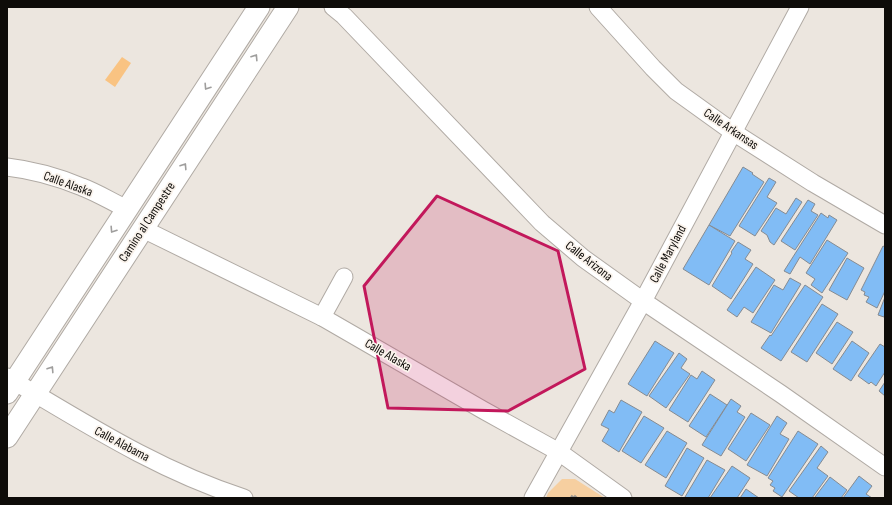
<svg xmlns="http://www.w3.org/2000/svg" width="892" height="505" font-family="'Sofia Sans Condensed',sans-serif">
<rect width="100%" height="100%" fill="#ece6df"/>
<path fill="#f6cfa0" d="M562 479H575L605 498H546L548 493Z"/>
<path fill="#f9c382" d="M122 57 131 63 115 87 105 80Z"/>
<g fill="#81bcf5" stroke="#858b92">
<path d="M743 167 753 173 752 174 764 182 730 236 709 225Z"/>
<path d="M769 178 776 182 767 197 777 203 755 236 739 226Z"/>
<path d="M796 198 802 202 774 245 770 242 767 235 761 231 776 208 786 214Z"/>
<path d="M808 200 815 204 811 211 818 215 795 250 781 241Z"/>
<path d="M821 213 828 218 829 215 837 220 810 264 800 257 790 274 784 271Z"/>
<path d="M709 225 735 241 709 285 683 269Z"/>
<path d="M827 240 848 253 822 293 811 285 815 279 806 273Z"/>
<path d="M738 242 751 250 745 259 753 264 731 299 712 286 732 253 731 252Z"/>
<path d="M883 246 885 247V291L877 308 866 302 869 297 864 295 865 292 861 290Z"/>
<path d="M847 258 864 268 847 300 829 290Z"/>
<path d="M756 267 775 280 753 313 744 307 737 317 727 310Z"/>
<path d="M790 278 801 284 771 333 751 322 774 285 783 290Z"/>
<path d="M805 285 823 297 781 361 761 348 770 335 771 336Z"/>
<path d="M885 297V313L884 317 878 315Z"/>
<path d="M822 304 838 314 807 362 791 352Z"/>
<path d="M837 322 853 332 832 364 816 353Z"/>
<path d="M655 341 674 353 647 396 628 384Z"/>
<path d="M852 341 869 353 851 381 833 369Z"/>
<path d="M880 344 885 347V372L876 386 871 382 869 384 858 376Z"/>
<path d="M679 353 687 359 681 368 690 374 666 408 649 396Z"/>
<path d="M702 371 715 380 688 422 669 410 691 375 697 379Z"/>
<path d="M885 382V396L879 391Z"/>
<path d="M710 394 727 405 706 437 689 426Z"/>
<path d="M731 399 741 406 737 412 745 417 721 456 702 445Z"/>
<path d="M621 400 642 412 619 452 602 441 609 429 601 425 609 410 614 413Z"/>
<path d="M751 413 770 425 746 461 728 449Z"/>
<path d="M644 416 664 428 641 463 622 451Z"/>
<path d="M777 416 787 423 780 434 789 439 767 476 747 465Z"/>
<path d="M667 431 687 443 666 478 645 465Z"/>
<path d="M798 431 818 444 782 497 773 491 775 488 770 485 773 481 768 478Z"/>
<path d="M821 446 828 452 817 468 828 476 812 498H799L789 491Z"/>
<path d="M687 448 704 458 682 496 665 486Z"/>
<path d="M707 460 725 470 708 498H687L685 497Z"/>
<path d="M732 466 750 478 737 498H710Z"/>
<path d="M859 476 872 486 866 494 872 498H843Z"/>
<path d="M830 477 847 490 841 498H817L815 497Z"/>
<path d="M746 489 759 498H740Z"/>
</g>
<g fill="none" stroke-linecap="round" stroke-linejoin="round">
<defs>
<g id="minor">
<path d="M333 7 344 16 542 223 583 258 643 301 781 394 885 467"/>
<path d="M598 7 653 68 676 91 733 132 813 183 885 225"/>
<path d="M7 167C33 170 58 177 82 187 98 193 112 202 127 209"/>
<path d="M143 229 322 317 483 410 559 452 623 498"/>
<path d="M322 317 344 277"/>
<path d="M7 377C85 423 157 470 244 498"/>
<path d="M533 498 643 301 800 7"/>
</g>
<g id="tertiary">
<path d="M7 393 259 7"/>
<path d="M7 437 288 7"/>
</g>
</defs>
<use href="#minor" stroke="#b0aaa4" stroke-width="19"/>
<use href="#tertiary" stroke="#b0aaa4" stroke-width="23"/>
<path stroke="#9c9892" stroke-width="2.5" stroke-dasharray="3 2" stroke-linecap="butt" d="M571 498 573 495 577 498"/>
<use href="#minor" stroke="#fff" stroke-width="17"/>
<use href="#tertiary" stroke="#fff" stroke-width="21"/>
</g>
<defs><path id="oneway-chevron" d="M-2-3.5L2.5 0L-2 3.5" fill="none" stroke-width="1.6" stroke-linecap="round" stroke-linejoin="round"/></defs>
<g stroke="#9f9e9d">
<use href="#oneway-chevron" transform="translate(255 57) rotate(-57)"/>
<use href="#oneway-chevron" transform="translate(207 87) rotate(123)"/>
<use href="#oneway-chevron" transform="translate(184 166) rotate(-57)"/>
<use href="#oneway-chevron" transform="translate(113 230) rotate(123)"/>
<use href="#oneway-chevron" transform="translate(51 369) rotate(-57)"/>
</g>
<path fill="#c2185b" fill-opacity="0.2" stroke="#c2185b" stroke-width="3" stroke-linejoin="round" d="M437 196 558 251 585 369 508 411 388 408 364 286Z"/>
<g text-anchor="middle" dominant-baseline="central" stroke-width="3.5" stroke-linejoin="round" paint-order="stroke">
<g font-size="13" fill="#0e0c09" stroke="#faf3ec">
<text transform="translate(731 129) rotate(34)">Calle Arkansas</text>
<text transform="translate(68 184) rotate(20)">Calle Alaska</text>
<text transform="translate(147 222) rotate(-57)">Camino al Campestre</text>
<text transform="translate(668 254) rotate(-62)">Calle Maryland</text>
<text transform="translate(589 261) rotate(38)">Calle Arizona</text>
<text transform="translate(388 355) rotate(30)">Calle Alaska</text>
<text transform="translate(122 444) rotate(28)">Calle Alabama</text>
</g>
</g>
<rect width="892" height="505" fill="none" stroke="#0e0c09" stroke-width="16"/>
</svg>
